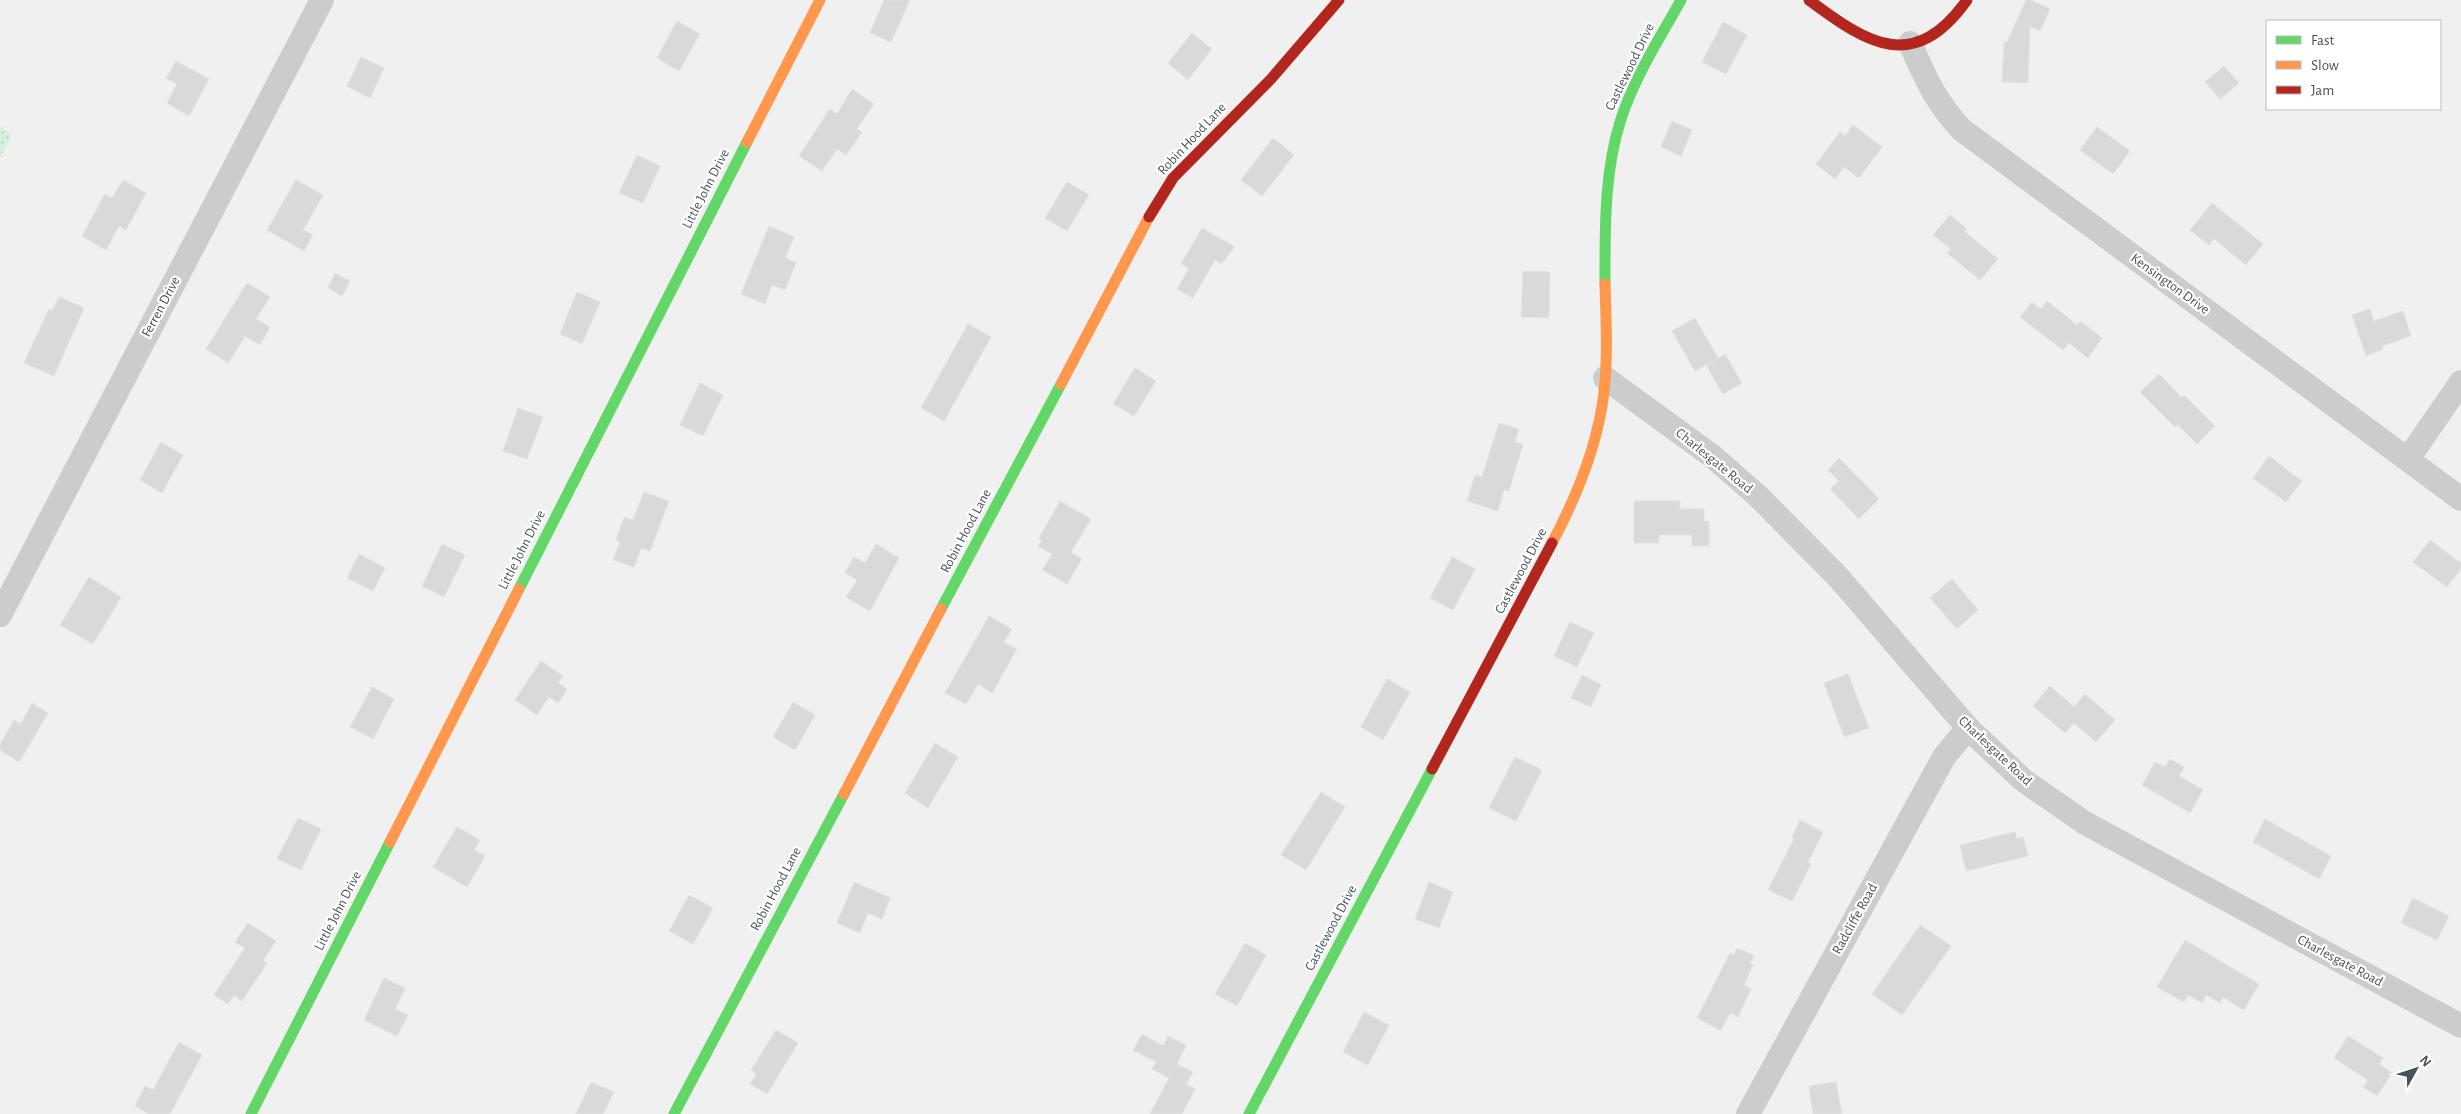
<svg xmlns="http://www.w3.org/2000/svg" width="2461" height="1114" font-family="'Alegreya Sans',sans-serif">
<defs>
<pattern id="grass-dots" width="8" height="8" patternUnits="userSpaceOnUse" patternTransform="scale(1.25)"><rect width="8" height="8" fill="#d5efdf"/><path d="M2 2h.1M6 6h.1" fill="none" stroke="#b8cfc2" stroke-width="1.8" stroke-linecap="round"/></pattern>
</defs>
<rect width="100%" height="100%" fill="#f0f0f0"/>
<path fill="url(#grass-dots)" d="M0 126 12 135 0 158Z"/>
<g fill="#d9d9da" stroke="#e1e2e3">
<path d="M884 0H910L891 42 870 33Z"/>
<path d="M2026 0H2031L2050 9 2040 31 2030 26 2028 83 2002 82 2004 42H2007Z"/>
<path d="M677 21 700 34 679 71 657 58Z"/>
<path d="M1723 22 1747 35 1726 74 1702 62Z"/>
<path d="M1192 33 1212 49 1188 80 1168 63Z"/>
<path d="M361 57 384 68 370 98 347 86Z"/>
<path d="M176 61 209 79 189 116 167 103 177 84 166 78Z"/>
<path d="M2224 66 2239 83 2220 99 2205 82Z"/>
<path d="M852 89 874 104 857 129 862 132 846 155 837 149 822 171 799 156 830 109 837 114Z"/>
<path d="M1672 121 1692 130 1681 156 1661 147Z"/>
<path d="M1853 125 1882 147 1859 178 1844 167 1835 179 1816 164 1840 132 1845 136Z"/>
<path d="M2097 127 2130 151 2113 174 2080 150Z"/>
<path d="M1273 138 1294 155 1262 196 1241 180Z"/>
<path d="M637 155 660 166 643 203 619 193Z"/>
<path d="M123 180 146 193 126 230 119 226 106 250 82 236 105 194 112 198Z"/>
<path d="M296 180 323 195 303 230 313 235 304 251 267 230Z"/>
<path d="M1067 182 1089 195 1067 231 1045 218Z"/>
<path d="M2212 203 2263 244 2246 265 2214 239 2209 245 2190 230Z"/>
<path d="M1950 215 1967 229 1964 231 1998 259 1980 280 1947 253 1951 249 1933 235Z"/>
<path d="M769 226 794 237 785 258 796 263 785 290 772 285 765 304 741 294Z"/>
<path d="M1202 228 1235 247 1221 264 1215 260 1193 298 1177 289 1189 268 1181 264Z"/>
<path d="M1523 271 1550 272 1549 318 1521 317Z"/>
<path d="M335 273 350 281 342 296 328 288Z"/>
<path d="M247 283 270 297 256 319 270 327 260 345 245 336 228 363 206 349Z"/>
<path d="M577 292 600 302 582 344 560 334Z"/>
<path d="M59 297 84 308 54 376 24 363 49 309 52 311Z"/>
<path d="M2047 301 2077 325 2081 321 2102 338 2088 358 2069 343 2063 350 2020 317 2032 302 2041 309Z"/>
<path d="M2370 309 2374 321 2403 311 2411 336 2382 346 2383 349 2366 356 2352 315Z"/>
<path d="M1695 318 1718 358 1695 371 1672 331Z"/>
<path d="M968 324 991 337 944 421 921 408Z"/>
<path d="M1725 354 1742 383 1723 394 1706 365Z"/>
<path d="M1135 368 1156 381 1134 416 1113 404Z"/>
<path d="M2159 374 2182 398 2184 395 2215 426 2197 444 2178 425 2175 427 2140 392Z"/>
<path d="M700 383 723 395 703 436 680 425Z"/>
<path d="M518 408 543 417 527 459 503 451Z"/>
<path d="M1499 423 1519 429 1515 442 1523 444 1509 491 1504 490 1498 511 1467 501 1475 475 1482 477Z"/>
<path d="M161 442 183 455 162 493 140 480Z"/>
<path d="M2269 456 2302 481 2286 502 2253 478Z"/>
<path d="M1839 458 1879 499 1859 519 1830 489 1839 481 1828 470Z"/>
<path d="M644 492 669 501 650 551 641 548 634 567 613 560 620 542 616 540 624 517 633 520Z"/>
<path d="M1060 501 1091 519 1071 552 1082 559 1067 584 1042 570 1052 554 1038 546 1042 540 1039 538Z"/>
<path d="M1634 501H1680V509H1704V521H1709V546H1692V535H1659V543H1634Z"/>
<path d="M2430 540 2461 563V569L2447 587 2413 562Z"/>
<path d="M442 544 465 555 444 597 422 586Z"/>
<path d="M876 544 899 558 870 611 846 597 857 580 845 573 854 557 865 563Z"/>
<path d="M359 554 385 568 373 591 347 578Z"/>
<path d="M1452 557 1475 569 1453 610 1430 598Z"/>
<path d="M89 577 121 597 93 644 60 625Z"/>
<path d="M1952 579 1978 610 1957 629 1930 598Z"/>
<path d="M989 616 1012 629 1004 642 1017 649 992 693 978 684 966 704 945 693Z"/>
<path d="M1570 622 1594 633 1577 667 1554 656Z"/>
<path d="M541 661 563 676 558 683 567 689 558 703 549 697 537 715 515 700Z"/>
<path d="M1848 674 1869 728 1844 737 1824 683Z"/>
<path d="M1582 675 1601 684 1591 707 1571 698Z"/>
<path d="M1387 679 1410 692 1383 740 1361 727Z"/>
<path d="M2050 686 2074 707 2085 694 2115 720 2096 742 2074 723 2065 733 2033 706Z"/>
<path d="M372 687 394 699 373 739 350 727Z"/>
<path d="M793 702 815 715 795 750 773 737Z"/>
<path d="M32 703 48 713 19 762 0 750V745L14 720 21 724Z"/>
<path d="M935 743 958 757 928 808 905 793Z"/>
<path d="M1515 757 1542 770 1516 821 1489 808Z"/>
<path d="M2170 759 2184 767 2179 776 2203 790 2190 813 2142 785 2155 762 2165 767Z"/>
<path d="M1321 792 1345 807 1306 870 1281 855Z"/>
<path d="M298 818 321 829 301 870 277 859Z"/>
<path d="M2265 819 2331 856 2319 879 2253 842Z"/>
<path d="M1800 820 1823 832 1808 862 1811 864 1792 901 1768 890 1794 839 1792 837Z"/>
<path d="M457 827 480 840 474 850 485 856 467 887 433 867Z"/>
<path d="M2015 832 2017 839 2023 837 2028 856 1966 871 1960 845Z"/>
<path d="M854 882 890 898 882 919 868 913 860 933 837 923Z"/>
<path d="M1429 882 1453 892 1439 928 1415 919Z"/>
<path d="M689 895 713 908 693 944 669 931Z"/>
<path d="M2413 898 2449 916 2437 940 2401 923Z"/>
<path d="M248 923 276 941 263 961 267 963 242 1001 234 995 228 1004 214 995 245 948 235 942Z"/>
<path d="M1920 925 1951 946 1902 1015 1872 994Z"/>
<path d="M2185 940 2259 984 2244 1010 2223 997 2220 1003 2206 995 2202 1003 2188 995 2184 1002 2157 987Z"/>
<path d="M1245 943 1266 955 1237 1006 1215 994Z"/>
<path d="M1737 948 1754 956 1750 964 1753 965 1744 985 1751 989 1738 1017 1730 1013 1721 1031 1697 1018 1730 953 1734 955Z"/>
<path d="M384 978 405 988 395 1009 408 1015 397 1036 364 1020Z"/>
<path d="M1364 1012 1389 1025 1368 1065 1343 1052Z"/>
<path d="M776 1030 798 1043 767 1094 750 1084 757 1074 751 1070Z"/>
<path d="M1142 1034 1163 1046 1168 1036 1186 1045 1177 1064 1193 1072 1186 1084 1195 1089 1182 1114H1150L1169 1078 1152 1069 1156 1062 1133 1050Z"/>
<path d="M2348 1036 2383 1058 2379 1064 2392 1073 2377 1096 2363 1087 2368 1080 2334 1058Z"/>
<path d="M179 1042 202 1055 170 1114H149L135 1106 145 1086 153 1090Z"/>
<path d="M591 1082 614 1092 603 1114H576Z"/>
<path d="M1836 1082 1842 1114H1813L1809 1086Z"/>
</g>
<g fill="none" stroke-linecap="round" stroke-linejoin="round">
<g stroke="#caccce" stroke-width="24">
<path d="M1910 43C1926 79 1935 101 1962 130L2461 499"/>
<path d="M1605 378 1712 456 1758 496 1839 578 1968 728 2023 780 2085 823 2461 1026"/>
<path d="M2408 459 2461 382"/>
<path d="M0 615 322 0"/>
<path d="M1748 1114 1944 757 1968 728"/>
</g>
<g stroke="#63d668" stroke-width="11">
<path d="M1605 284C1605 230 1604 171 1621 119 1635 76 1660 38 1681 0"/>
<path d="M519 589 747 142"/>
<path d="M941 609 1061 384"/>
<path d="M251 1114 390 842"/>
<path d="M674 1114 844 794"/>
<path d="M1249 1114 1432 769"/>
</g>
<g stroke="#ff974d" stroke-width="11">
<path d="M747 142 820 0"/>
<path d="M1061 384 1149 217"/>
<path d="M1552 543C1577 496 1598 445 1604 392 1608 356 1606 320 1605 284"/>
<path d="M844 794 941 609"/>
<path d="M390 842 519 589"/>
</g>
<g stroke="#b3261e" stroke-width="11">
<path d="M1809 0C1868 44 1914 74 1967 0"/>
<path d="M1149 217 1173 178 1271 79 1339 0"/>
<path d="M1432 769 1552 543"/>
</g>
</g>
<g text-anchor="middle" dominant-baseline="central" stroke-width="4.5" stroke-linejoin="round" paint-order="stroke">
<g font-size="14" fill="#48525c" stroke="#fff">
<text transform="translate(1630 67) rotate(-64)">Castlewood Drive</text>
<text transform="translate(1192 139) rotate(-47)">Robin Hood Lane</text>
<text transform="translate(706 189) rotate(-63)">Little John Drive</text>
<text transform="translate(2170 284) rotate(36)">Kensington Drive</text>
<text transform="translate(161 307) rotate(-62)">Ferren Drive</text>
<text transform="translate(1714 461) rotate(39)">Charlesgate Road</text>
<text transform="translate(966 531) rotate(-62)">Robin Hood Lane</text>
<text transform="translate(522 550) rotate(-63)">Little John Drive</text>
<text transform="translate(1521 571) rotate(-62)">Castlewood Drive</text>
<text transform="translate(1995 751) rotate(43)">Charlesgate Road</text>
<text transform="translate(776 889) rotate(-62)">Robin Hood Lane</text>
<text transform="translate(338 911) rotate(-63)">Little John Drive</text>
<text transform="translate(1855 919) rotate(-61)">Radcliffe Road</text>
<text transform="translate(1331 928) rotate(-62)">Castlewood Drive</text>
<text transform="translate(2340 961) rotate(28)">Charlesgate Road</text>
</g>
</g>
<rect x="2266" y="20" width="175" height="90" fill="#ffffff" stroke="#b6babe"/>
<rect x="2276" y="36" width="25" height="8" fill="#63d668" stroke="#b6babe"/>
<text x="2311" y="45" font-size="15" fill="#48525c">Fast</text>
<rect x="2276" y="61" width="25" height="8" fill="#ff974d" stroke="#b6babe"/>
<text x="2311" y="70" font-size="15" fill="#48525c">Slow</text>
<rect x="2276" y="86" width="25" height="8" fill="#b3261e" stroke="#b6babe"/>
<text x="2311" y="95" font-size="15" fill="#48525c">Jam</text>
<g transform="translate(2416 1069) rotate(50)" stroke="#ffffff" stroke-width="4" paint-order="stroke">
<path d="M0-4L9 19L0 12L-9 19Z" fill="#48525c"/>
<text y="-8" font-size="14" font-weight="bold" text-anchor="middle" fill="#48525c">N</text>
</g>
</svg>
